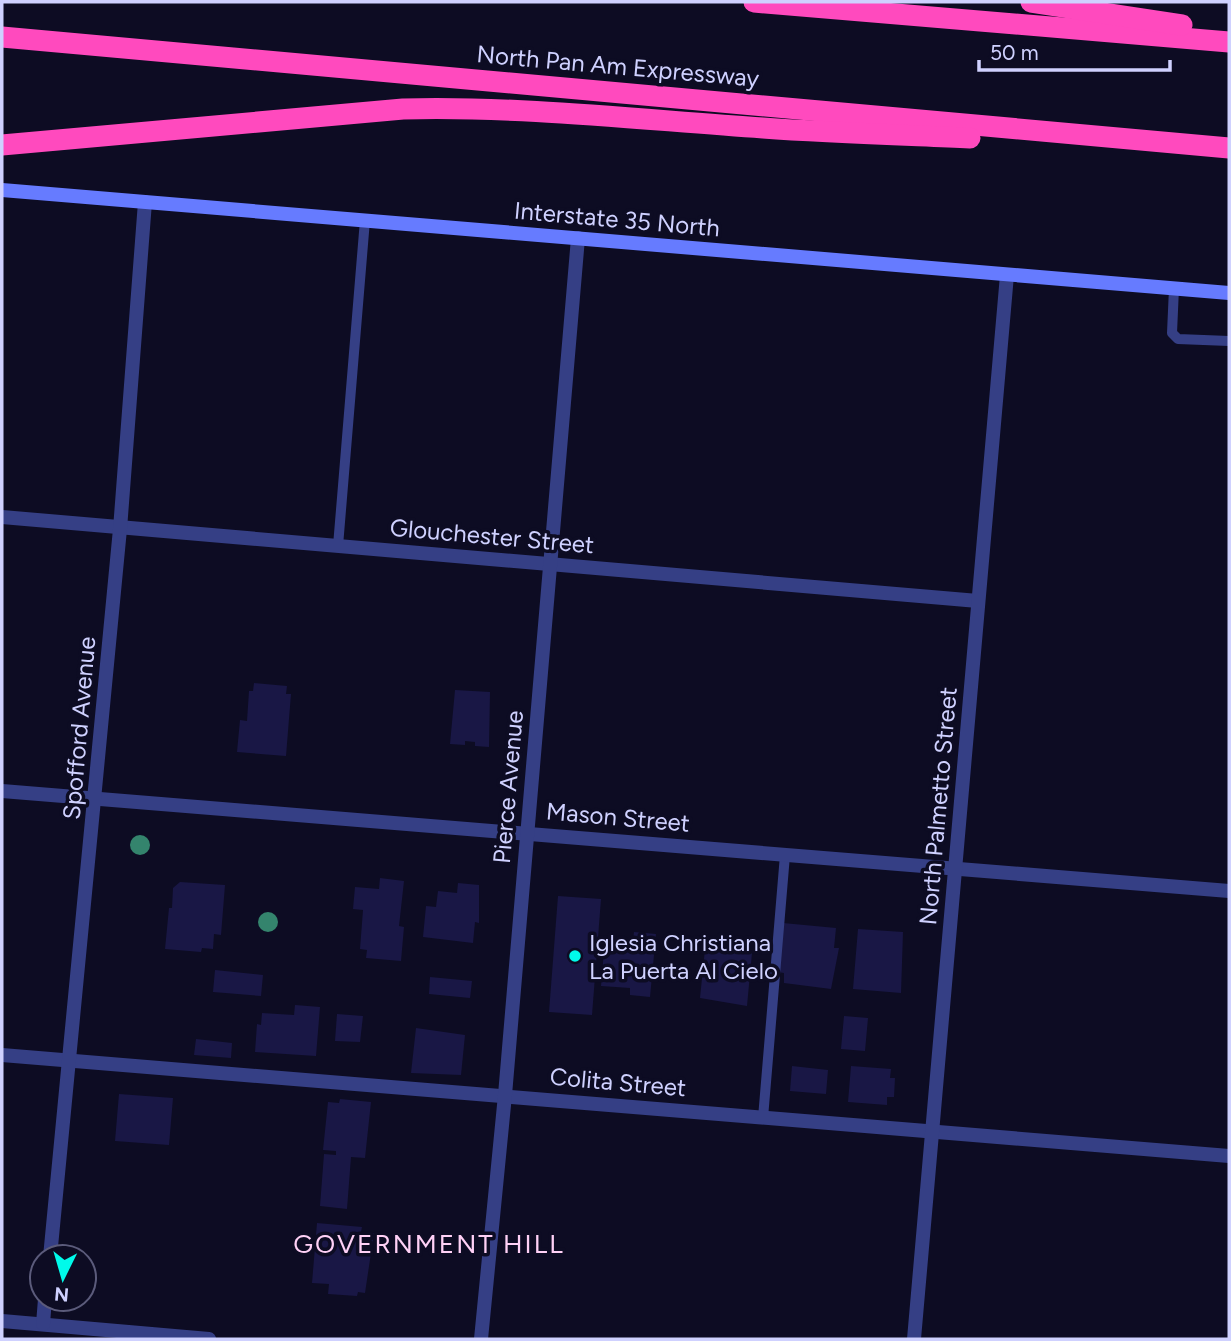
<svg xmlns="http://www.w3.org/2000/svg" width="1231" height="1341" font-family="Figtree,sans-serif">
<rect width="100%" height="100%" fill="#0d0c23"/>
<g fill="#191745">
<path d="M254 683 287 686 286 694H291L286 756 237 752 240 720 247 721 249 691H253Z"/>
<path d="M455 690 490 692 489 747 475 746V742L465 741V745L450 744Z"/>
<path d="M380 878 404 881 399 926 404 927 401 961 366 958 367 950 360 949 363 910 353 909 355 887 379 889Z"/>
<path d="M180 882 225 885 221 935 214 934 213 949 202 948 201 952 165 949 169 908H172L173 888Z"/>
<path d="M458 883 479 885V923L475 922 473 943 423 937 426 906 436 907 438 891 457 893Z"/>
<path d="M558 896 601 899 592 1015 549 1012Z"/>
<path d="M783 923 836 928 834 948H839L831 989 784 983V973L778 972Z"/>
<path d="M858 929 903 932 901 993 853 989Z"/>
<path d="M634 932 656 934 650 997 630 995V988L601 986 605 939 633 941Z"/>
<path d="M730 940 753 942 747 1006 700 998 705 949 729 951Z"/>
<path d="M215 970 263 975 261 996 213 992Z"/>
<path d="M430 977 472 981 470 998 429 994Z"/>
<path d="M295 1005 320 1007 316 1056 255 1052 257 1024 261 1025 262 1013 294 1015Z"/>
<path d="M337 1014 363 1016 360 1042 335 1041Z"/>
<path d="M844 1016 868 1018 865 1051 841 1049Z"/>
<path d="M416 1028 465 1035 461 1075 411 1073Z"/>
<path d="M196 1039 232 1043 231 1058 194 1055Z"/>
<path d="M792 1066 828 1070 826 1094 790 1091Z"/>
<path d="M851 1066 891 1069 890 1078H895L894 1097H887V1105L848 1102Z"/>
<path d="M119 1094 173 1098 169 1145 115 1141Z"/>
<path d="M340 1099 371 1102 365 1158 351 1157 347 1209 320 1206 324 1154 336 1155V1151L323 1150 328 1102 339 1103Z"/>
<path d="M317 1223 362 1227 361 1232 374 1233 365 1293 358 1292 357 1296 328 1294 329 1284 312 1283Z"/>
</g>
<g fill="none" stroke-linecap="round" stroke-linejoin="round">
<g stroke="#353f85" stroke-width="10">
<path d="M1174 288 1172 333 1178 339 1229 341"/>
<path d="M338 546 365 220"/>
<path d="M763 1118 785 855"/>
</g>
<g stroke="#353f85" stroke-width="14">
<path d="M2 517 978 601"/>
<path d="M2 791 1229 891"/>
<path d="M2 1055 1229 1156"/>
<path d="M50 1257 120 529 145 202"/>
<path d="M2 1321 209 1339"/>
<path d="M43 1324 45 1299"/>
<path d="M481 1339 505 1095 578 238"/>
<path d="M914 1339 1007 275"/>
</g>
<path stroke="#667bff" stroke-width="14" d="M2 190 1229 293"/>
<g stroke="#ff4abe" stroke-width="21">
<path d="M754 2 1229 42"/>
<path d="M1031 2 1182 25"/>
<path d="M2 37 1229 148"/>
<path d="M2 145 403 109C524 106 643 120 763 128 832 133 901 135 970 138"/>
</g>
</g>
<g fill="#34846d">
<circle cx="140" cy="845" r="10"/>
<circle cx="268" cy="922" r="10"/>
</g>
<circle fill="#00faea" stroke="#0d0c23" stroke-width="2.5" cx="575" cy="956" r="7"/>
<g text-anchor="middle" dominant-baseline="central" stroke-width="7" stroke-linejoin="round" paint-order="stroke">
<g font-size="24" fill="#cfd1ff" stroke="#0d0c23">
<text transform="translate(618 66) rotate(5)">North Pan Am Expressway</text>
<text transform="translate(617 219) rotate(5)">Interstate 35 North</text>
<text transform="translate(492 536) rotate(5)">Glouchester Street</text>
<text transform="translate(79 728) rotate(-85)">Spofford Avenue</text>
<text transform="translate(508 787) rotate(-85)">Pierce Avenue</text>
<text transform="translate(938 806) rotate(-85)">North Palmetto Street</text>
<text transform="translate(618 817) rotate(5)">Mason Street</text>
<text transform="translate(618 1082) rotate(5)">Colita Street</text>
</g>
<g font-size="24" fill="#cfd1ff" stroke="#0d0c23" text-anchor="start">
<text x="589" y="942">Iglesia Christiana<tspan x="589" dy="28">La Puerta Al Cielo</tspan></text>
</g>
<g font-size="26" letter-spacing="2" fill="#ffd1f6" stroke="#0d0c23">
<text x="429" y="1244">GOVERNMENT HILL</text>
</g>
</g>
<rect width="1231" height="1341" fill="none" stroke="#cfd1ff" stroke-width="7"/>
<g transform="translate(63 1278) rotate(185)"><circle r="33" fill="#0d0c23" stroke="#5b5b7b" stroke-width="2"/>
<path d="M0-5L12 26L0 18L-12 26Z" fill="#00faea"/>
<text y="-10" font-size="19" font-weight="bold" text-anchor="middle" fill="#cfd1ff">N</text>
</g>
<path d="M979 60v10h191v-10" fill="none" stroke="#cfd1ff" stroke-width="3.5"/>
<text x="990" y="60" font-size="21" fill="#cfd1ff" stroke="#0d0c23" stroke-width="5" paint-order="stroke">50 m</text>
</svg>
